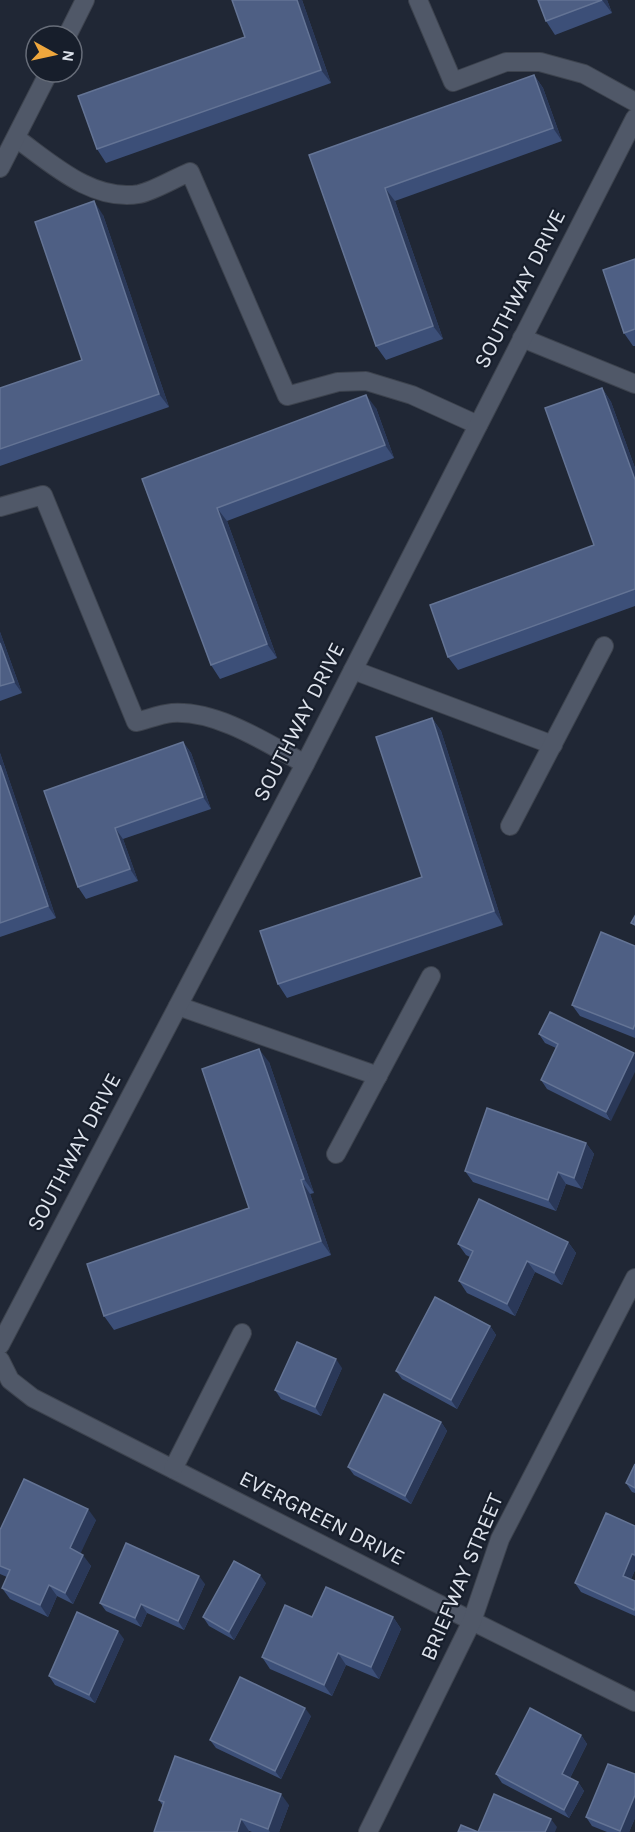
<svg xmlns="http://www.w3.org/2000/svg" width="635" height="1832" font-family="Karla,sans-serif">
<rect width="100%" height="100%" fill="#202735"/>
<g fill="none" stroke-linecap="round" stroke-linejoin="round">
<defs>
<g id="minor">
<path d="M418 0 453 82 506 62H540L584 74 635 102"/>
<path d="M67 36 85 0"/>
<path d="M16 138C51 163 92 202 139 194 154 191 175 178 190 172L287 396 338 382 366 381 412 395 478 425"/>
<path d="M0 168 49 72"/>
<path d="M522 338 635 384"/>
<path d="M0 507 43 495 136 722C148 719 161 714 172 713 217 710 267 743 305 764"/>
<path d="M353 670 553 745"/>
<path d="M510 826 604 646"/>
<path d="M178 1006 378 1076"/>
<path d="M336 1154 431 976"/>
<path d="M0 1345 305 764 635 118"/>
<path d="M0 1360 10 1380 33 1398 472 1621 635 1702"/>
<path d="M173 1469 242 1333"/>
<path d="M368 1832 472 1621 500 1539 635 1278"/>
</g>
</defs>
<use href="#minor" stroke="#3d434e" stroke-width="20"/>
<use href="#minor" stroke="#505868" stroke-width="18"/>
</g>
<g fill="#3c4f78">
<path d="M302 0 331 83 106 163 97 149 245 37Z"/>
<path d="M538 0H607L612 13 555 35 546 21Z"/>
<path d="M534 75 543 88 562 141 395 201 443 339 386 360 376 346 309 155Z"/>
<path d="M103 215 169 407 0 466V388L82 360Z"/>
<path d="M635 259V346H633L624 333Z"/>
<path d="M602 388 611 402 635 468V606L458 670 448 657 594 545Z"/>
<path d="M376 408 394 458 227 521 277 658 220 679 211 665 142 479Z"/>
<path d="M0 632 22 693 0 701Z"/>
<path d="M432 718 441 731 503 925 287 998 278 984 422 877Z"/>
<path d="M183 742 191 753 211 809 123 839 138 881 86 899 78 887 44 791Z"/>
<path d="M0 753 56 918 0 937Z"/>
<path d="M635 946V1038L580 1016 572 1005Z"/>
<path d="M550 1012 611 1121 547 1089 541 1080 556 1048 545 1043 539 1034Z"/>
<path d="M269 1062 314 1193 310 1194 331 1255 114 1330 104 1316 249 1208Z"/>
<path d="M586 1143 594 1154 582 1189 566 1184 556 1211 473 1182 465 1171Z"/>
<path d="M568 1242 576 1253 562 1285 535 1272 515 1316 467 1293 459 1281 470 1257 466 1255 458 1244Z"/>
<path d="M490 1326 496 1335 457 1409 402 1379 396 1371Z"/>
<path d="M342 1368 321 1416 281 1399 275 1390Z"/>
<path d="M441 1422 447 1431 411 1504 354 1475 348 1467Z"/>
<path d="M635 1464V1493L632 1492 626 1483Z"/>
<path d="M96 1520 80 1553 91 1566 73 1604 57 1596 48 1617 10 1599 2 1588 7 1577 0 1574V1530Z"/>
<path d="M635 1526V1570L631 1579 635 1581V1616L581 1592 575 1583Z"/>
<path d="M266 1583 234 1640 209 1626 203 1617Z"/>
<path d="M205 1584 184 1630 147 1613 141 1627 106 1611 100 1603Z"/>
<path d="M312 1617H393L401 1629 379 1679 346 1665 332 1696 270 1669 262 1657Z"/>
<path d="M124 1639 95 1703 55 1685 49 1676Z"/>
<path d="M311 1716 281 1779 216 1748 210 1740Z"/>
<path d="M581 1735 587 1744 570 1778 578 1782 584 1791 569 1818 502 1783 496 1774Z"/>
<path d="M159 1800 289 1805 279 1832H252L249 1831V1832H154L163 1806Z"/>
<path d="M586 1817 635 1818 629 1832H607L592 1826Z"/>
</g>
<g fill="#2a3858">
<path d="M297 0H302L331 83 321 70Z"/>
<path d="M602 0H607L612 13Z"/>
<path d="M534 75 543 88 562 141 553 128Z"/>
<path d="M385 188 395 201 443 339 433 326Z"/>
<path d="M94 201 103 215 169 407 159 394Z"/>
<path d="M602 388 611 402 635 468V480Z"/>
<path d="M366 395 376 408 394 458 385 445Z"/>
<path d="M217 508 227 521 277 658 267 644Z"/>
<path d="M0 632 22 693 14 682 0 643Z"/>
<path d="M432 718 441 731 503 925 494 911Z"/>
<path d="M183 742 191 753 211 809 203 797Z"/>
<path d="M0 753 56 918 48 906 0 765Z"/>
<path d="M115 828 123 839 138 881 130 869Z"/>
<path d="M259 1049 269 1062 314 1193 304 1179Z"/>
<path d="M634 1053 635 1055V1072L611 1121 606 1112Z"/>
<path d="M586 1143 594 1154 582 1189 574 1178Z"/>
<path d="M558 1172 566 1184 556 1211 548 1200Z"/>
<path d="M301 1180 310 1194 331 1255 321 1241Z"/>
<path d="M568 1242 576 1253 562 1285 554 1273Z"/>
<path d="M527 1261 535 1272 515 1316 507 1304Z"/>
<path d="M490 1326 496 1335 457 1409 451 1400Z"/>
<path d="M336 1359 342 1368 321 1416 315 1407Z"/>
<path d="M441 1422 447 1431 411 1504 405 1496Z"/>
<path d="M88 1509 96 1520 78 1559 70 1548Z"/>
<path d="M632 1554 635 1557V1570L629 1584 623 1576Z"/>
<path d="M83 1555 91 1566 73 1604 65 1593Z"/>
<path d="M260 1575 266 1583 234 1640 229 1632Z"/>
<path d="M199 1576 205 1584 184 1630 178 1621Z"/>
<path d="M49 1585 57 1596 48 1617 40 1605Z"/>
<path d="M141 1604 147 1613 141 1627 135 1618Z"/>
<path d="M393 1617 401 1629 379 1679 371 1667Z"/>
<path d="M118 1631 124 1639 95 1703 89 1695Z"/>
<path d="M338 1653 346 1665 332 1696 324 1685Z"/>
<path d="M305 1708 311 1716 281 1779 275 1771Z"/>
<path d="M581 1735 587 1744 568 1782 562 1774Z"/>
<path d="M578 1782 584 1791 569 1818 564 1810Z"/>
<path d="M281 1794 289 1805 279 1832H270L268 1829Z"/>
<path d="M635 1795V1818L629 1832H621L620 1831Z"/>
<path d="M241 1819 249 1831V1832H237Z"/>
<path d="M551 1819 557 1827 555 1832H545Z"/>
</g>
<g fill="#4e5f84" stroke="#647495" stroke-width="1.5">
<path d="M232 0H297L321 70 97 149 78 96 245 37Z"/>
<path d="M538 0H602L546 21Z"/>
<path d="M534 75 553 128 385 188 433 326 376 346 309 155Z"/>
<path d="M94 201 159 394 0 449V388L82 360 35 222Z"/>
<path d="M635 259V329L624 333 603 270Z"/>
<path d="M602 388 635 480V589L448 657 430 605 594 545 545 408Z"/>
<path d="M366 395 385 445 217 508 267 644 211 665 142 479Z"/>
<path d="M0 643 14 682 0 686Z"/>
<path d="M432 718 494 911 278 984 260 931 422 877 376 737Z"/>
<path d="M183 742 203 797 115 828 130 869 78 887 44 791Z"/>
<path d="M0 765 48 906 0 923Z"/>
<path d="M635 916V925L631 923Z"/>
<path d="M601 932 635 946V1024L633 1029 572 1005Z"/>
<path d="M550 1012 634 1053 606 1112 541 1080 558 1044 539 1034Z"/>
<path d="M259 1049 304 1179 301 1180 321 1241 104 1316 87 1264 249 1208 202 1069Z"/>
<path d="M487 1108 586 1143 574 1178 558 1172 548 1200 465 1171Z"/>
<path d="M479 1199 568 1242 554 1273 527 1261 507 1304 459 1281 473 1251 458 1244Z"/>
<path d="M435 1297 490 1326 451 1400 396 1371Z"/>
<path d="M297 1342 336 1359 315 1407 275 1390Z"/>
<path d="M384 1394 441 1422 405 1496 348 1467Z"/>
<path d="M635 1464V1488L626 1483Z"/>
<path d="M24 1479 88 1509 70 1548 83 1555 65 1593 49 1585 40 1605 2 1588 10 1570 0 1566V1530Z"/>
<path d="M606 1513 635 1526V1555L632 1554 623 1576 635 1581V1607L634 1610 575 1583Z"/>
<path d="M126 1543 199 1576 178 1621 141 1604 135 1618 100 1603Z"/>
<path d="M234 1561 260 1575 229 1632 203 1617Z"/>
<path d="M326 1587 393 1617 371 1667 338 1653 324 1685 262 1657 285 1605 312 1617Z"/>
<path d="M77 1612 118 1631 89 1695 49 1676Z"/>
<path d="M240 1677 305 1708 275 1771 210 1740Z"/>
<path d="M530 1708 581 1735 562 1774 578 1782 564 1810 496 1774Z"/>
<path d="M175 1756 281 1794 268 1829 241 1819 237 1832H154L164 1802 159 1800Z"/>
<path d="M608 1764 635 1774V1795L620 1831 586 1817Z"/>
<path d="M494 1794 551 1819 545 1832H458L461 1825 478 1832Z"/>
</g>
<g text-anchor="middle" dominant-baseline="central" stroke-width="4.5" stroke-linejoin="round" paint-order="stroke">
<g font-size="22" fill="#dfe4ed" stroke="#171e2b">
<text transform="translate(520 289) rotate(-63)">SOUTHWAY DRIVE</text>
<text transform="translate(299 722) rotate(-63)">SOUTHWAY DRIVE</text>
<text transform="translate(74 1152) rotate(-62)">SOUTHWAY DRIVE</text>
<text transform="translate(322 1518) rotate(27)">EVERGREEN DRIVE</text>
<text transform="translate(462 1577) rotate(-67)">BRIEFWAY STREET</text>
</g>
</g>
<g transform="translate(54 54) rotate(98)"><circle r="28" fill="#171e2b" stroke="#676d79" stroke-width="1.5"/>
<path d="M0-4.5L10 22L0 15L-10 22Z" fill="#efa73d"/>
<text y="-9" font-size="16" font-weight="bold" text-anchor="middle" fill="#dfe4ed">N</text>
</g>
</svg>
